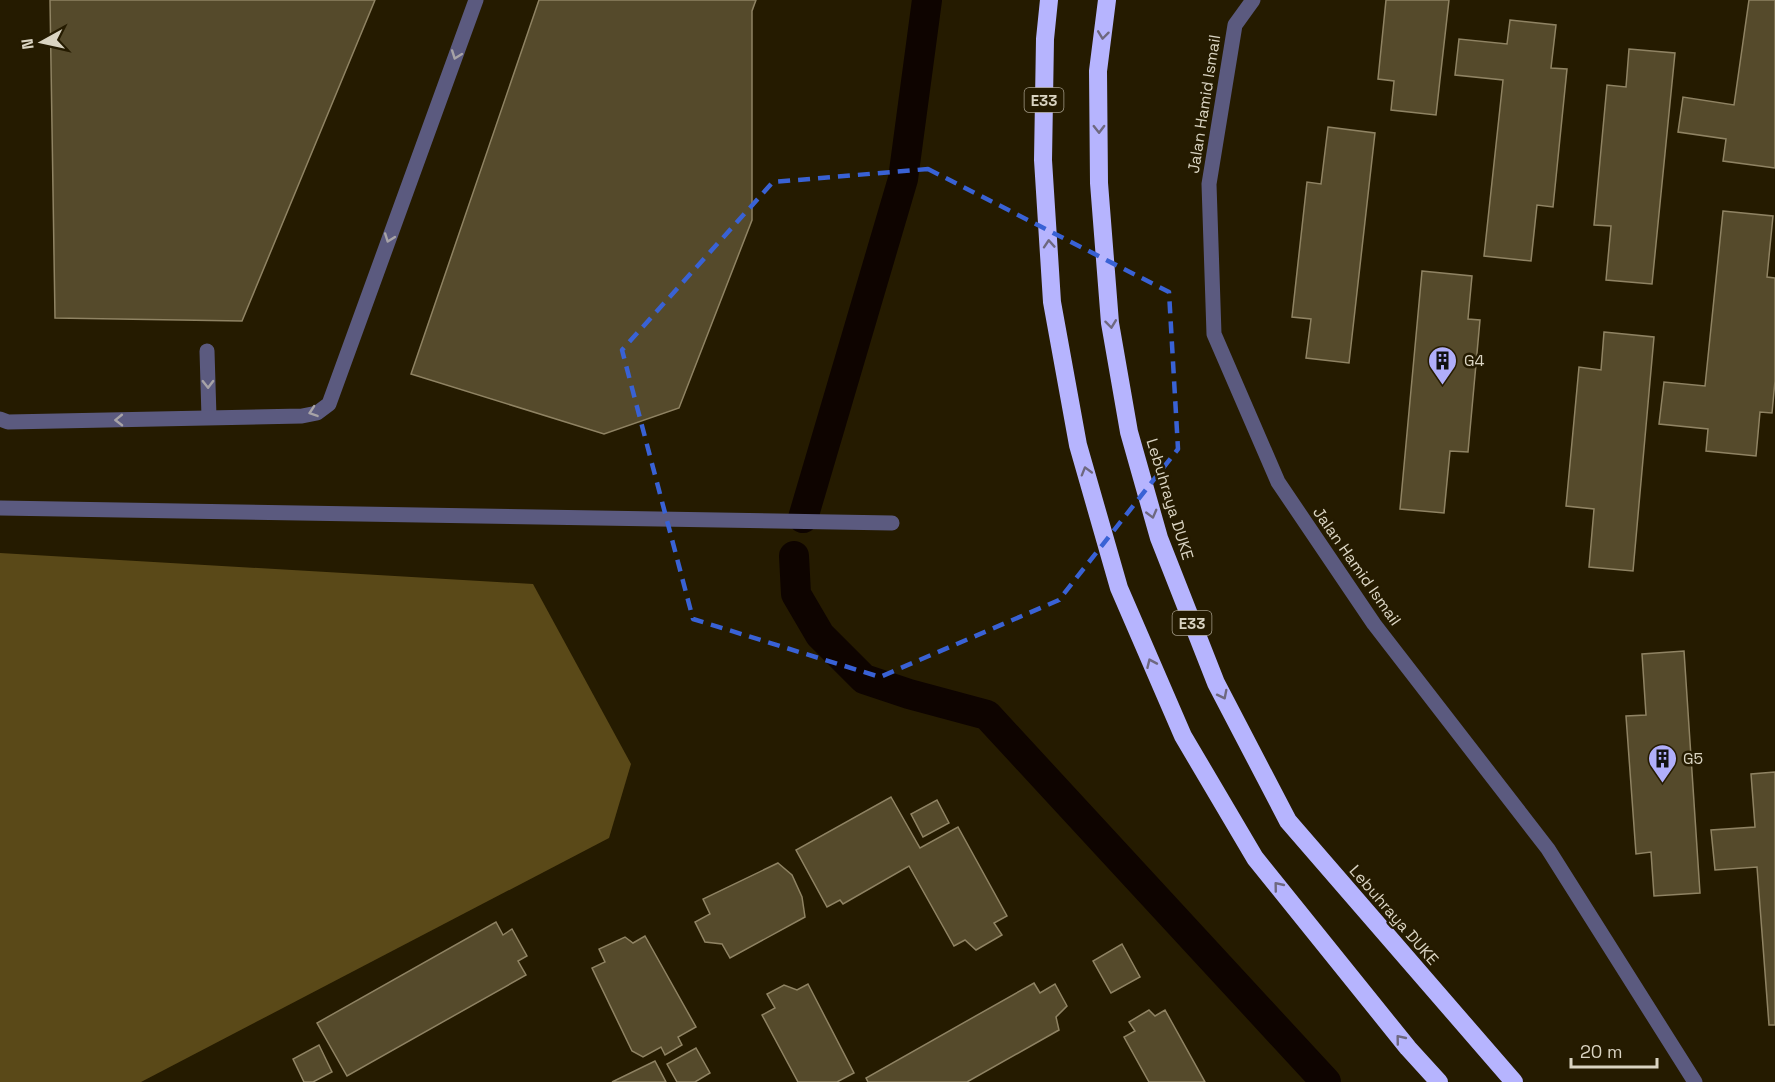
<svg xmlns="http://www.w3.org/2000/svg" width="1775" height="1082" font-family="'Space Grotesk',sans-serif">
<rect width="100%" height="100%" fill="#251b00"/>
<path fill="#5a4918" d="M0 553 533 584 631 764 609 838 141 1082H0Z"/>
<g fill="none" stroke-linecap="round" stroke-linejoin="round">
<g stroke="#0e0400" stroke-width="30">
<path d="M803 518 903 179 927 0"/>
<path d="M794 556 796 594 820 635 864 679 909 694 987 715 1326 1082"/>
</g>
</g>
<g fill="#554a2b" stroke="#8f8363" stroke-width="1.5">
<path d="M50 0H375L242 321 55 318Z"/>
<path d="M539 0H756L752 11V220L679 408 604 434 411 374Z"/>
<path d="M1386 0H1449L1436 115 1391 110 1394 81 1378 79Z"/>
<path d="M1749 0H1775V168L1723 161 1726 139 1678 132 1683 97 1734 105Z"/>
<path d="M1510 20 1556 25 1551 68 1567 69 1553 207 1537 205 1531 261 1484 256 1503 80 1455 75 1459 39 1507 44Z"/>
<path d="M1629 49 1675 53 1652 284 1606 280 1611 226 1594 225 1607 85 1626 87Z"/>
<path d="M1328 127 1375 133 1349 363 1306 358 1311 319 1292 317 1307 182 1321 184Z"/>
<path d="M1723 211 1773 216 1767 277 1775 278V381L1772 413 1760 412 1756 456 1706 451 1708 429 1659 424 1664 382 1705 386Z"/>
<path d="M1422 271 1472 276 1468 319 1480 320 1468 452 1450 451 1444 513 1400 509Z"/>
<path d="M1604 332 1654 337 1633 571 1589 567 1594 509 1566 506 1579 367 1601 370Z"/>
<path d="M1684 651 1700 893 1654 896 1651 852 1636 854 1626 716 1646 715 1642 654Z"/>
<path d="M1775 772V1025H1769L1757 867 1715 870 1711 830 1755 827 1751 774Z"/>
<path d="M891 797 920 848 958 827 1007 916 994 923 1002 935 976 950 965 940 954 946 909 866 843 904 840 900 827 907 796 850Z"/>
<path d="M937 800 949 823 923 837 911 814Z"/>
<path d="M778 863 792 875 802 897 805 917 730 958 722 944 705 942 695 922 710 914 703 899Z"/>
<path d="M496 922 503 935 512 929 527 956 518 961 526 975 347 1076 317 1023Z"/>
<path d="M645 936 696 1027 678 1037 682 1045 665 1055 661 1047 643 1057 632 1051 592 968 605 962 599 949 625 937 633 943Z"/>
<path d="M1122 944 1140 977 1111 993 1093 961Z"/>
<path d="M1034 983 1040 993 1055 984 1067 1006 1056 1017 1059 1030 967 1082H868L866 1078Z"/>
<path d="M808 984 854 1073 837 1082H798L762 1015 775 1008 767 994 784 985 797 990Z"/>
<path d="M1149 1010 1155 1016 1165 1010 1205 1082H1149L1124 1037 1135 1031 1129 1022Z"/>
<path d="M319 1045 332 1072 313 1082H304L293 1059Z"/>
<path d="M696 1048 710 1073 695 1082H677L667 1064Z"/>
<path d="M655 1061 666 1082H612Z"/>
</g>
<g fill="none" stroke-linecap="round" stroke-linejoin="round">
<g stroke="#5b5a7f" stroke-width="15">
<path d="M1253 0 1235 25 1209 184 1214 334 1278 482 1374 624 1548 849 1695 1082"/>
<path d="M207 351 209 417"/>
<path d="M0 419 8 422 302 416 317 413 329 404 476 0"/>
<path d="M0 508 892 523"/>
</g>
<g stroke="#b6b4fe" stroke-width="18">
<path d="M1049 0 1045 39 1043 160 1052 302 1078 445 1119 588 1183 736 1255 858 1408 1048 1439 1082"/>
<path d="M1107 0 1098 71 1099 183 1110 323 1129 432 1159 538 1216 683 1288 821 1514 1082"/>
</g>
</g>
<defs><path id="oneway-chevron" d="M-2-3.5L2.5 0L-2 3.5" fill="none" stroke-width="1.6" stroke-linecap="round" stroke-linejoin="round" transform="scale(1.5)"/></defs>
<g stroke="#6e687f">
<use href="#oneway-chevron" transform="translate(1103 35) rotate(97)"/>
<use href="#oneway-chevron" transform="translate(1099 129) rotate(89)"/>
<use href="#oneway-chevron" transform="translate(1049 244) rotate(-94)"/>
<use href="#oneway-chevron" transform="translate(1111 324) rotate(83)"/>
<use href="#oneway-chevron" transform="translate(1086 471) rotate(-106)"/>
<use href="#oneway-chevron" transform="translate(1152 514) rotate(75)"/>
<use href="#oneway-chevron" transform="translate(1151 663) rotate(-114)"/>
<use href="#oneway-chevron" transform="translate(1223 695) rotate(63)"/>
<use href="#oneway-chevron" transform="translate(1278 886) rotate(-129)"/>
<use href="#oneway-chevron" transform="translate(1400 1039) rotate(-129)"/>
</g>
<g stroke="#a7a3a7">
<use href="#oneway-chevron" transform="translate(456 55) rotate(110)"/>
<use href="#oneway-chevron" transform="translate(389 238) rotate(110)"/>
<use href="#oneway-chevron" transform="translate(208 384) rotate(89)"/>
<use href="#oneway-chevron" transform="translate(313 412) rotate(161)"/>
<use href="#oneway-chevron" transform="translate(119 420) rotate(179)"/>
</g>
<path fill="none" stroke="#3962d5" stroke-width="4.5" stroke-dasharray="12 8" stroke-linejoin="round" d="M928 169 1169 292 1178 449 1059 600 880 677 693 619 622 350 773 182Z"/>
<defs>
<symbol id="building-pin" viewBox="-11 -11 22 30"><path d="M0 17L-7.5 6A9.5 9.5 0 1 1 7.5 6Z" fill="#b0aefa" stroke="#251b00"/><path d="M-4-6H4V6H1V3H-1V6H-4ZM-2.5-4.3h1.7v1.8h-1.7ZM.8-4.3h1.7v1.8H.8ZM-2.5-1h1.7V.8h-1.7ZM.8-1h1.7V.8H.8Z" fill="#111"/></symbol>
</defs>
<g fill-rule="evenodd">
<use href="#building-pin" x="1426" y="344" width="33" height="45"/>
<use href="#building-pin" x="1646" y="742" width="33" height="45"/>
</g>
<g text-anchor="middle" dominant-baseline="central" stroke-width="5" stroke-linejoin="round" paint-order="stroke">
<g fill="#251b00" stroke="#a49c88" stroke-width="1.5">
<rect x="1024.5" y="88" width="39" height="24" rx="4.5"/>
<rect x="1172.5" y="611" width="39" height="24" rx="4.5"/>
</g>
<g font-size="15" font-weight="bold" fill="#dad4c2">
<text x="1044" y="100">E33</text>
<text x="1192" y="623">E33</text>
</g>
<g font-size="16" fill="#dad4c2" stroke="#251b00">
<text transform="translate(1204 104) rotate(-81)">Jalan Hamid Ismail</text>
<text transform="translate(1170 499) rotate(73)">Lebuhraya DUKE</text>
<text transform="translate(1357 566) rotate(55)">Jalan Hamid Ismail</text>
<text transform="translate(1394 915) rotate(49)">Lebuhraya DUKE</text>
</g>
<g font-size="16" fill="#dad4c2" stroke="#251b00" text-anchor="start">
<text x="1464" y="360">G4</text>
<text x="1683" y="758">G5</text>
</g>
</g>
<g transform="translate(42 42) rotate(262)" stroke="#251b00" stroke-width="4.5" paint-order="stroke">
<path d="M0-4.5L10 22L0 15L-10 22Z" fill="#dad4c2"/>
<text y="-9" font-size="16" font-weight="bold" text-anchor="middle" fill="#dad4c2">N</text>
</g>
<path d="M1571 1058v9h86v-9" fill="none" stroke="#dad4c2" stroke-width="3"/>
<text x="1580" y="1058" font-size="18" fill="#dad4c2" stroke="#251b00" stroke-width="4.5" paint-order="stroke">20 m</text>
</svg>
